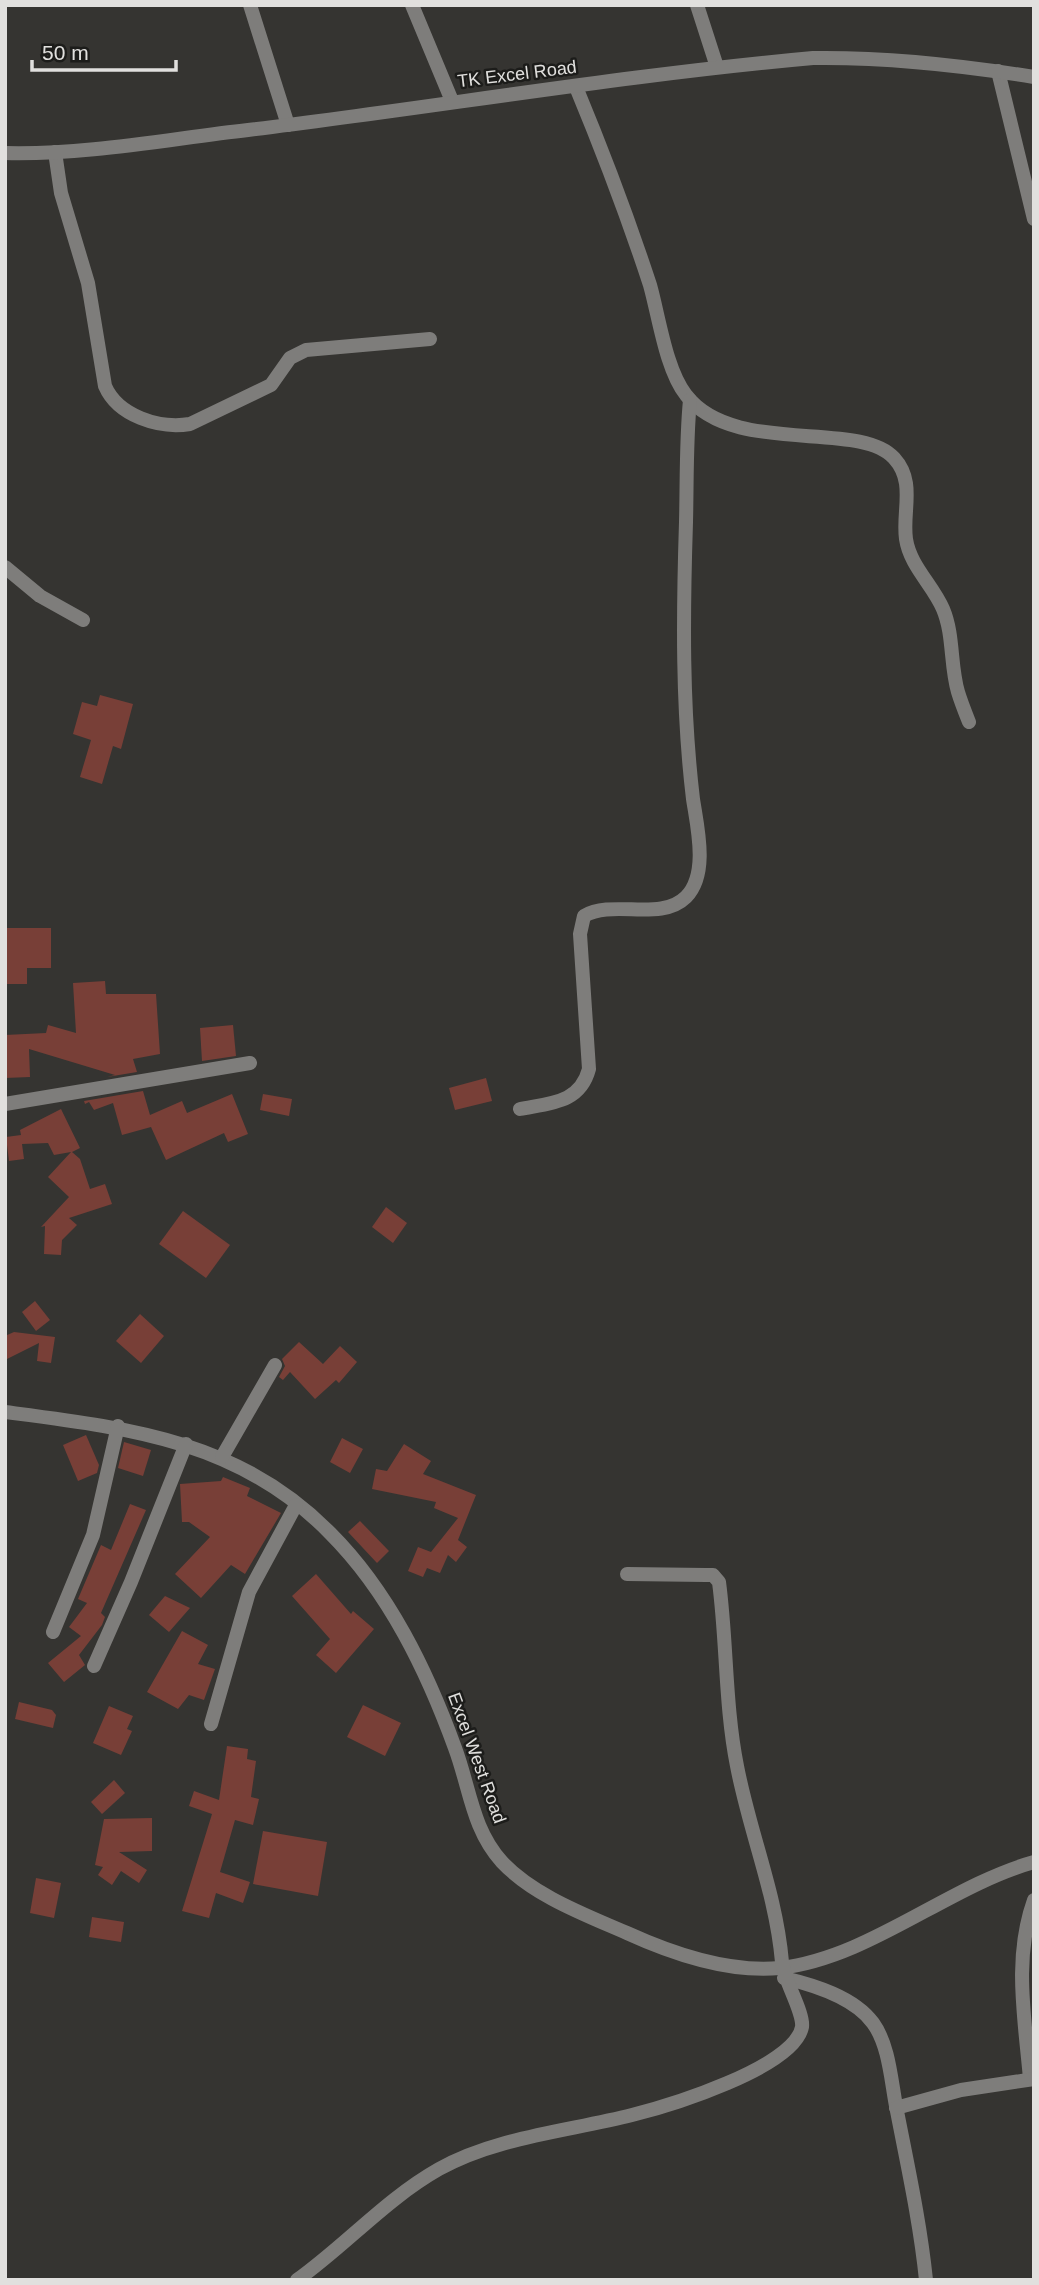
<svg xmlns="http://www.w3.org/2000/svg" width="1039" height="2285" font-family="Arial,sans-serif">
<rect width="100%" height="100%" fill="#353431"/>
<g fill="#783f37">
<path d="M100 695 133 704 121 749 113 746 102 784 80 777 91 740 73 734 82 702 97 706Z"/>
<path d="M5 928H51V968H27V984H5Z"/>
<path d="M105 981 106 994H156L160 1054 133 1059 137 1072 107 1077 115 1075 29 1049 30 1077 5 1078V1035L46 1033 48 1025 76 1033 73 983Z"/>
<path d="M233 1025 236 1056 202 1061 200 1028Z"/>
<path d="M486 1078 492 1101 455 1110 449 1088Z"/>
<path d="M143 1091 150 1115 182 1101 187 1113 232 1094 248 1134 228 1142 224 1133 166 1160 151 1127 122 1135 113 1103 94 1110 89 1102 85 1104 84 1101Z"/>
<path d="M263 1094 292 1099 289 1116 260 1110Z"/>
<path d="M61 1109 80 1148 72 1152 80 1159 90 1189 105 1184 112 1204 69 1218 77 1225 62 1240 61 1255 44 1254 45 1226 41 1227 69 1197 48 1177 71 1152 54 1155 48 1143 22 1144 24 1159 9 1161 6 1137 21 1135 20 1130Z"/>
<path d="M386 1207 407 1223 393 1243 372 1227Z"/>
<path d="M183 1211 230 1245 206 1278 159 1244Z"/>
<path d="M35 1301 50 1320 36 1331 22 1312Z"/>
<path d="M140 1314 164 1336 141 1363 116 1341Z"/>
<path d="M14 1332 55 1337 51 1363 37 1361 39 1343 5 1360V1336Z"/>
<path d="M299 1342 323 1364 340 1346 357 1362 339 1383 336 1380 315 1399 290 1372 283 1380 279 1377 285 1366 282 1359Z"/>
<path d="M86 1435 99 1465 97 1473 78 1481 63 1445Z"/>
<path d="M342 1438 363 1449 350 1473 330 1462Z"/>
<path d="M124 1442 151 1450 143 1476 118 1468Z"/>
<path d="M404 1444 431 1461 423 1474 476 1495 458 1540 467 1547 456 1562 448 1555 440 1573 427 1568 423 1577 408 1571 418 1547 431 1552 458 1518 434 1508 436 1502 372 1489 376 1469 387 1471Z"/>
<path d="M223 1477 250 1488 247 1496 281 1513 245 1574 231 1565 201 1598 175 1574 210 1537 189 1522H182L180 1484 221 1481Z"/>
<path d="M130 1504 146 1510 101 1613 105 1617 102 1625 79 1655 85 1665 64 1682 48 1663 81 1636 69 1627 87 1603 78 1599 101 1545 111 1550Z"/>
<path d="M360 1521 389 1551 377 1563 348 1532Z"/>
<path d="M316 1574 351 1614 353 1611 374 1629 336 1673 316 1655 330 1639 292 1596Z"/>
<path d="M165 1596 190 1608 169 1632 149 1615Z"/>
<path d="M182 1631 208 1645 198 1664 215 1669 204 1700 189 1695 178 1709 147 1692Z"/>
<path d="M19 1702 52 1710 56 1715 53 1728 15 1719Z"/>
<path d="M363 1705 401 1723 385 1756 347 1737Z"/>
<path d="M109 1706 133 1716 127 1729 132 1731 121 1755 93 1743Z"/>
<path d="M227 1746 248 1749 247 1759 256 1761 251 1797 259 1799 253 1825 235 1820 220 1872 250 1882 243 1903 216 1893 209 1918 182 1911 212 1814 189 1806 194 1791 219 1800Z"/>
<path d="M114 1780 125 1793 102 1814 91 1802Z"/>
<path d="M152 1818V1851L119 1852 147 1870 139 1883 121 1871 112 1885 98 1875 103 1867 95 1865 104 1819Z"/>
<path d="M263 1831 327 1842 318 1896 253 1884Z"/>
<path d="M36 1878 61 1883 54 1918 30 1913Z"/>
<path d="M92 1917 124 1922 121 1942 89 1937Z"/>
</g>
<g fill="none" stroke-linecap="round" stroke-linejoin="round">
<g stroke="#7e7d7b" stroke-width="14">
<path d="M250 5 288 125"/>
<path d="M412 5 452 101"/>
<path d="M697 5 717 67"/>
<path d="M998 71 1034 219"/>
<path d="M576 87C603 152 628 218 650 285 659 317 666 370 686 395 733 457 859 419 894 458 916 482 902 511 906 539 910 566 933 585 943 609 954 635 950 665 958 692 961 702 965 712 969 722"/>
<path d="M55 152 61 193 88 283 105 386C118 416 159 429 190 424L271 385 290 358 306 350 430 339"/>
<path d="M5 153C87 155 168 139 248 130 437 107 624 75 813 58 888 57 960 65 1034 77"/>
<path d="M5 567 40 596 83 620"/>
<path d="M5 1104 250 1063"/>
<path d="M520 1109C551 1103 580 1103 589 1069L580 934 584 916C613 899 661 922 686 897 709 874 697 826 693 799 682 707 683 615 686 522 687 482 686 441 690 400"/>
<path d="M5 1412C128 1428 239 1440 330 1533 389 1592 427 1671 455 1748 470 1788 472 1829 502 1862 534 1896 586 1915 627 1933 673 1954 728 1973 780 1968 869 1958 948 1886 1034 1862"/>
<path d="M222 1457 275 1365"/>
<path d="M53 1632 93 1535 118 1426"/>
<path d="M94 1666 131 1582 186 1444"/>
<path d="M211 1724 249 1592 296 1505"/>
<path d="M784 1978C814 1985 854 1997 873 2023 889 2045 891 2080 896 2106 907 2163 920 2221 926 2280"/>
<path d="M1030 2079C1025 2019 1013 1959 1034 1900"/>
<path d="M896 2108 961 2090 1034 2079"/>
<path d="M297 2280C346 2245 386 2199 439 2169 496 2137 569 2131 632 2115 668 2106 794 2068 802 2027 804 2012 784 1981 782 1962 776 1893 750 1834 737 1766 725 1706 727 1643 719 1582L713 1575H706L627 1574"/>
</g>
</g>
<g text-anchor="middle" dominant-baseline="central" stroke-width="5" stroke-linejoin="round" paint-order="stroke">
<g font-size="18" fill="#e1e0de" stroke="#1c1c1a">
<text transform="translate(517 74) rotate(-7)">TK Excel Road</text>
<text transform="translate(477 1758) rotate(70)">Excel West Road</text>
</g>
</g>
<rect width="1039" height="2285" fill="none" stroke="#e1e0de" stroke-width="14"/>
<path d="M32 60v10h144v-10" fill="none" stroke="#e1e0de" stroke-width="3.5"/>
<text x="42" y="60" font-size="21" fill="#e1e0de" stroke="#1c1c1a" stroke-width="5" paint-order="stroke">50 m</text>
</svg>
